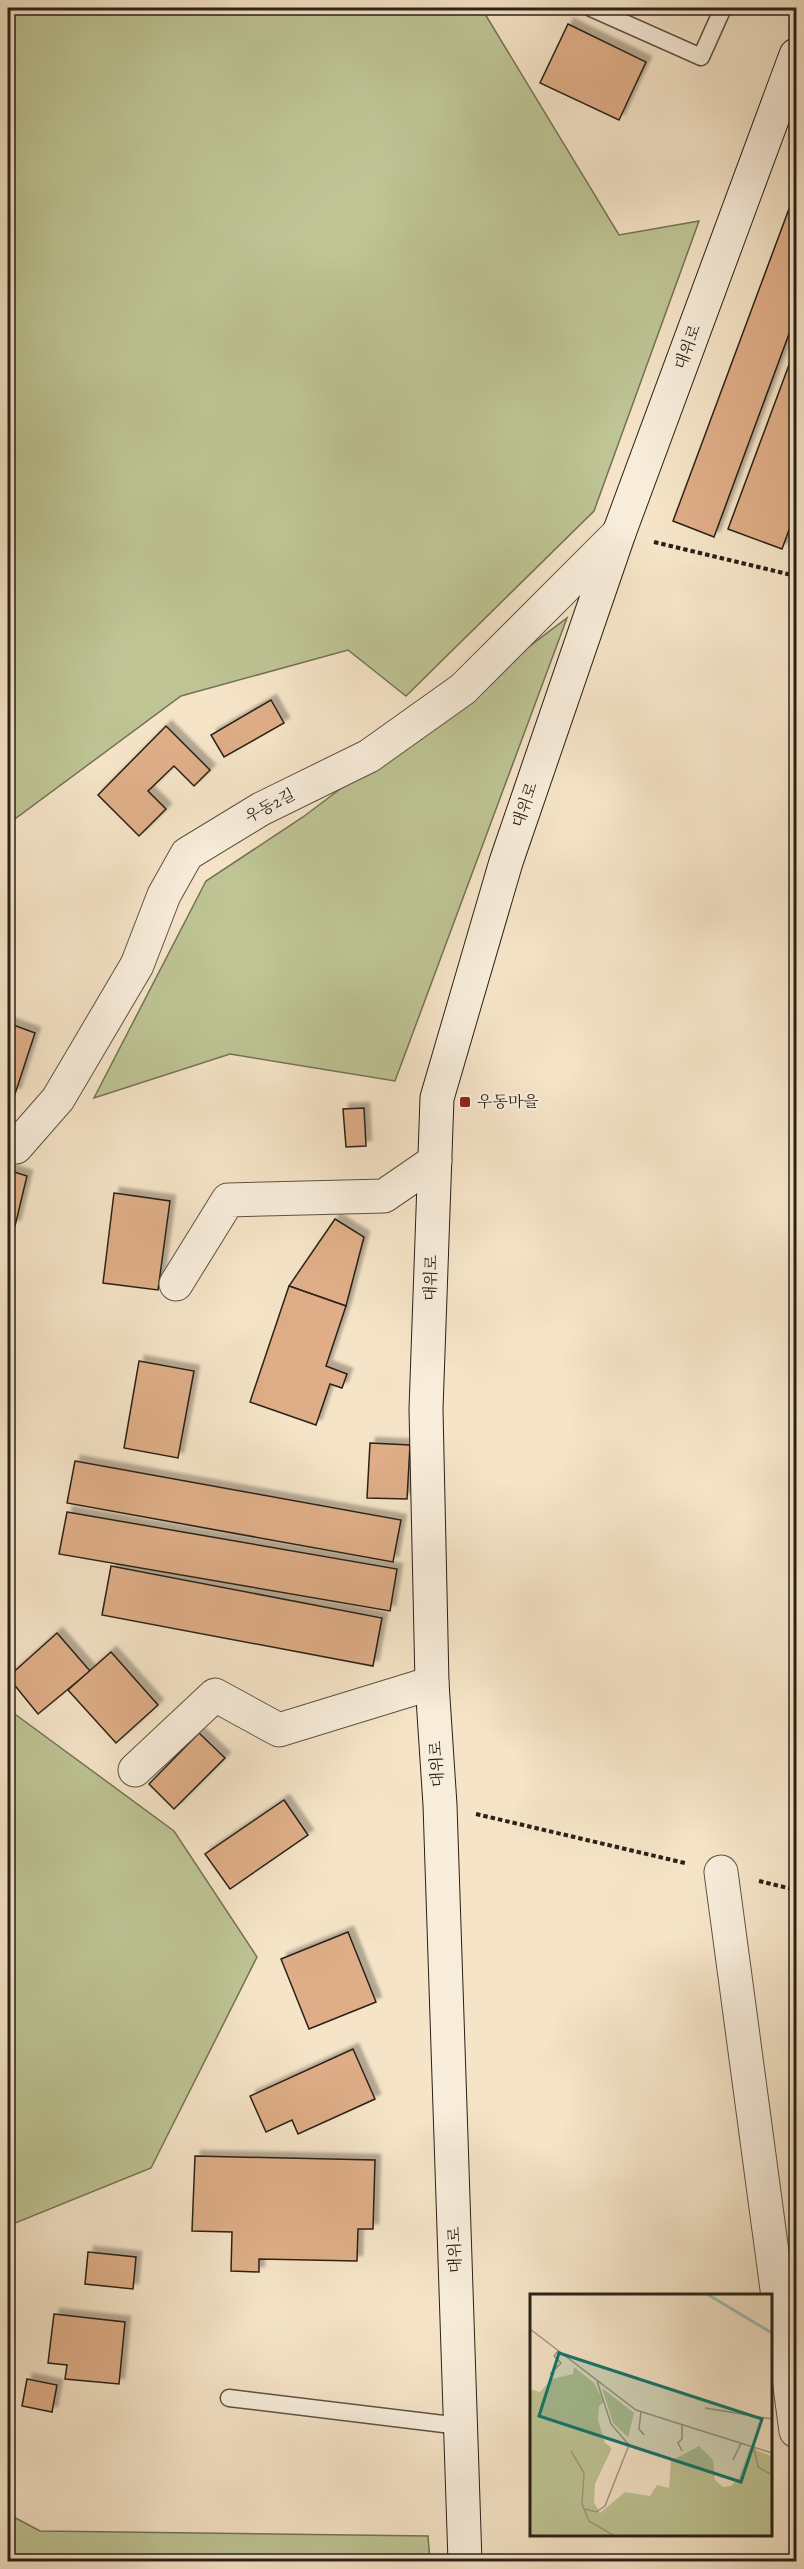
<svg xmlns="http://www.w3.org/2000/svg" width="804" height="2569" font-family="Alegreya,'Noto Serif KR',serif">
<defs>
<filter id="shadow"><feDropShadow dx="5.5" dy="-5.5" stdDeviation="1.5" flood-color="#0004"/></filter>
</defs>
<rect width="100%" height="100%" fill="#f5e4c7"/>
<filter id="stains"><feTurbulence type="fractalNoise" baseFrequency=".00333" numOctaves="4"/><feColorMatrix values="0 0 0 0 .2 0 0 0 0 .09 0 0 0 0 .02 0 0 0 .5 -.17"/></filter>
<radialGradient id="worn" r=".72"><stop offset=".6" stop-color="#630" stop-opacity="0"/><stop offset="1" stop-color="#630" stop-opacity=".3"/></radialGradient>
<g fill="#bec494" stroke="#747256" stroke-width="1.5">
<path d="M8 8H478L482 9 619 235 699 221 594 511 406 696 348 650 181 696 8 824Z"/>
<path d="M567 618 395 1081 230 1054 94 1098 206 881 303 817Z"/>
<path d="M8 1709 174 1831 257 1957 151 2168 8 2226Z"/>
<path d="M8 2514 40 2531 428 2536 430 2561H8Z"/>
</g>
<g fill="#dfae88" stroke="#2a2117" stroke-width="1.5" filter="url(#shadow)">
<path d="M568 24 646 62 619 120 540 83Z"/>
<path d="M796 190V315L714 537 673 521Z"/>
<path d="M796 346V511L782 549 728 529Z"/>
<path d="M271 700 284 723 224 757 211 735Z"/>
<path d="M166 726 210 770 194 786 174 766 148 791 166 809 139 836 98 795Z"/>
<path d="M8 1023 35 1033 15 1094 8 1091Z"/>
<path d="M364 1108 366 1146 346 1147 343 1109Z"/>
<path d="M8 1170 27 1176 15 1226 8 1224Z"/>
<path d="M114 1193 170 1201 158 1290 103 1283Z"/>
<path d="M335 1219 364 1237 346 1306 289 1286Z"/>
<path d="M289 1286 346 1306 326 1366 347 1374 342 1388 330 1384 316 1425 250 1402Z"/>
<path d="M139 1361 194 1371 178 1458 124 1448Z"/>
<path d="M370 1443 410 1445 407 1499 367 1498Z"/>
<path d="M75 1461 401 1520 393 1562 67 1503Z"/>
<path d="M67 1512 397 1569 390 1611 59 1554Z"/>
<path d="M111 1566 382 1618 373 1666 102 1615Z"/>
<path d="M57 1633 90 1671 38 1714 8 1677Z"/>
<path d="M111 1652 158 1705 116 1743 68 1690Z"/>
<path d="M199 1733 225 1758 174 1809 149 1784Z"/>
<path d="M284 1800 308 1835 230 1889 205 1854Z"/>
<path d="M348 1932 376 2002 309 2029 281 1959Z"/>
<path d="M353 2049 375 2099 298 2134 292 2120 266 2132 250 2096Z"/>
<path d="M195 2156 375 2160 373 2229H358L357 2261 259 2259V2272L231 2271 232 2232 192 2231Z"/>
<path d="M88 2252 136 2257 133 2289 85 2284Z"/>
<path d="M54 2314 125 2322 119 2384 65 2379 67 2365 48 2363Z"/>
<path d="M27 2379 57 2385 52 2412 22 2406Z"/>
</g>
<g fill="none" stroke-linecap="round" stroke-linejoin="round">
<defs>
<g id="service">
<path d="M591 8 701 57 723 8"/>
<path d="M229 2398 460 2426"/>
</g>
<g id="minor">
<path d="M8 1146 16 1147 58 1099 137 965 164 895 187 854 261 809 369 756 463 689 619 533"/>
<path d="M176 1284 228 1200 384 1196 435 1161"/>
<path d="M135 1770 215 1695 279 1730 432 1683"/>
<path d="M721 1872 796 2431"/>
</g>
<path id="secondary" d="M465 2562 440 1805 432 1683 426 1409 437 1098 506 862 619 533 796 55"/>
</defs>
<use href="#service" stroke="#5d5243" stroke-width="19"/>
<use href="#minor" stroke="#5d5243" stroke-width="35"/>
<use href="#secondary" stroke="#2a2117" stroke-width="35"/>
<g stroke="#2a2117" stroke-width="4" stroke-dasharray="4.5 3" stroke-linecap="butt">
<path d="M654 542 796 576"/>
<path d="M476 1814 685 1863"/>
<path d="M759 1881 796 1890"/>
</g>
<use href="#service" stroke="#f8eddb" stroke-width="16"/>
<use href="#minor" stroke="#f8eddb" stroke-width="33"/>
<use href="#secondary" stroke="#f8eddb" stroke-width="33"/>
</g>
<rect fill="#8f2418" stroke="#f8eddb" stroke-width="2" x="459" y="1096" width="12" height="12" rx="3"/>
<g text-anchor="middle" dominant-baseline="central" stroke-width="4.5" stroke-linejoin="round" paint-order="stroke">
<g font-size="16" fill="#2a2117" stroke="#f8eddb">
<text transform="translate(688 347) rotate(-70)">대위로</text>
<text transform="translate(525 805) rotate(-71)">대위로</text>
<text transform="translate(270 806) rotate(-28)">우동2길</text>
<text transform="translate(431 1278) rotate(-88)">대위로</text>
<text transform="translate(437 1764) rotate(-93)">대위로</text>
<text transform="translate(455 2250) rotate(-92)">대위로</text>
</g>
<g font-size="16" fill="#2a2117" stroke="#f8eddb" text-anchor="start">
<text x="477" y="1102">우동마을</text>
</g>
</g>
<g transform="translate(530 2294)">
<rect width="242" height="242" fill="#f5e4c7"/>
<path d="M44 73 64 89 74 108 69 112 68 126 75 149 82 154 65 190 64 208 70 219 95 198 120 202 127 191 139 194 141 167 169 152 183 166 185 186 193 193 201 192 209 184 220 154 241 162V241H0V95L10 98 22 85 43 80ZM72 94 104 119 98 143 83 129Z" fill="#bec494"/>
<path fill="none" stroke="#9dbfb0" stroke-width="3" d="M177 0 242 39"/>
<path fill="none" stroke="#a49681" stroke-width="1.5" d="M0 35 106 116 242 159M20 80 31 69 24 62 28 57M175 114 242 125M111 118 109 135 114 141M224 154 228 173 240 180M41 157 54 179 52 210 59 227 83 241M152 157 148 149 152 145V131M203 166 211 149M55 215 66 218 75 212 99 151 81 130 67 87"/>
<path fill="#0f766e" fill-opacity="0.15" stroke="#0f766e" stroke-width="3" d="M29 59 232 125 211 188 9 122Z"/>
<rect width="242" height="242" fill="none" stroke="#2a2117" stroke-width="3"/>
</g>
<rect width="804" height="2569" fill="none" stroke="#f5e4c7" stroke-width="30"/>
<rect x="9" y="9" width="786" height="2551" fill="none" stroke="#2a2117" stroke-width="3"/>
<rect x="15" y="15" width="774" height="2539" fill="none" stroke="#2a2117" stroke-width="1.5"/>
<rect width="100%" height="100%" filter="url(#stains)"/>
<rect width="100%" height="100%" fill="url(#worn)"/>
</svg>
